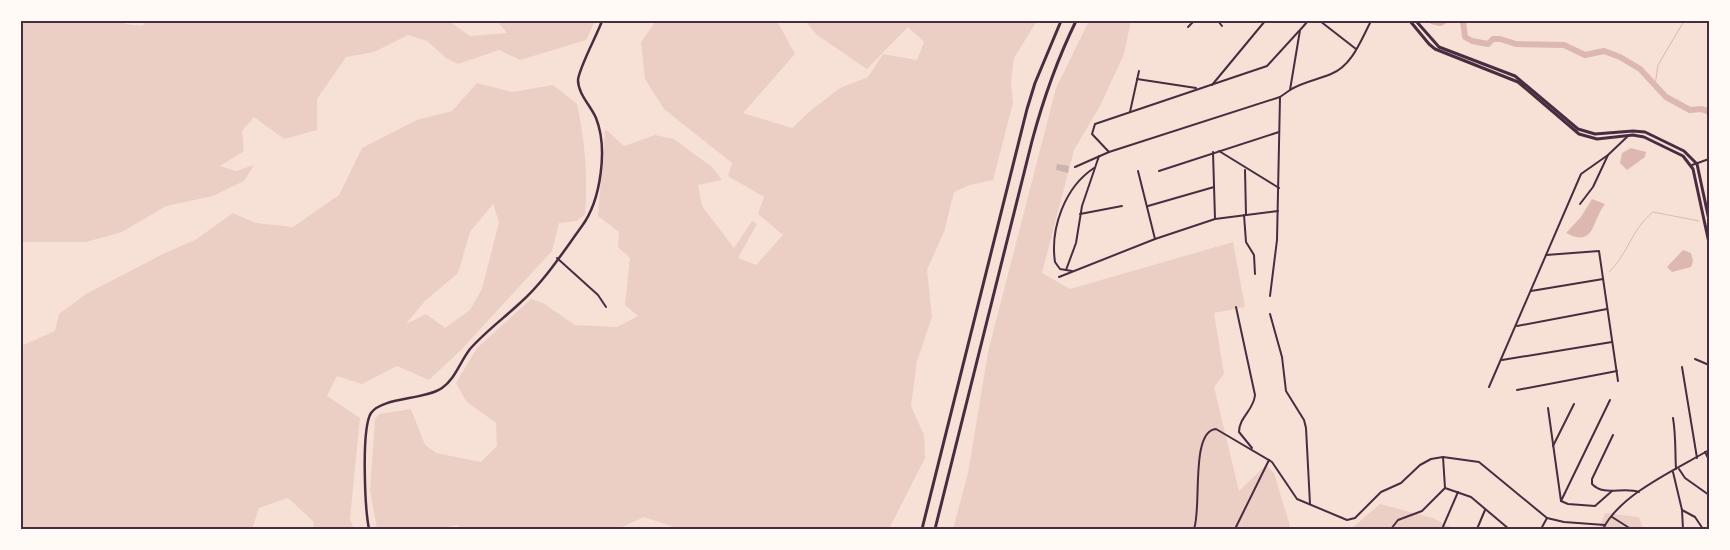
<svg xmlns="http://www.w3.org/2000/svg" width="1730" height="550" font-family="'Roboto Condensed',sans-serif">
<rect width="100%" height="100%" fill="#f7e1d7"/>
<g fill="#ebcfc5" fill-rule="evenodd">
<path d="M21 21H125V24L143 26 144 21H449L470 36 507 33 497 21H595L586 40 520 60 499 50 458 64 446 58 427 41 408 35 374 52 346 57 317 99V130L284 139 254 117 242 131 244 151 220 166 236 171 254 165 244 181 213 196 166 206 122 232 86 242H21Z"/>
<path d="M656 21H777L795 54 743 113 792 128 809 112 840 88 868 77 883 54 917 60 924 42 908 27 867 69 817 35 805 21H1037L1014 58 1011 82 1013 103 993 180 970 185 954 192 944 232 927 270 932 317 917 361 911 406 924 435 925 458 889 529H670L671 526 644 517 618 529H461L458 525 438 529H377L370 491 375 419 379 414 411 409 425 445 436 453 481 462 497 446 496 423 466 401 456 383 477 348 531 299 543 303 575 325 617 327 638 316 625 305 630 258 618 247 619 232 598 216 605 129 624 146 655 135 674 139 712 167 722 180 698 185 702 206 734 248 752 221 757 224 738 258 756 265 783 235 758 214 764 197 728 176 732 163 664 109 645 79 641 42Z"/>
<path d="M1089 21H1131L1124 54 1100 106 1074 150 1042 273 1070 289 1233 242 1245 307 1214 313 1224 374 1214 387 1239 491 1266 465 1274 473 1291 529H953L968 473 988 352 1056 88Z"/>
<path d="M477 83 512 92 553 85 577 104C585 141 588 176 585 214L577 221 559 223 552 251 461 350 429 380 397 366 362 384 337 376 327 396 360 418 350 519 354 529H314L313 521 288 498 259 508 252 529H21V346L55 331 59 314 86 294 163 254 195 240 233 213 256 223 293 227 339 195 362 148 417 120 452 111ZM493 204 499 222 482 289 470 310 445 328 426 314 406 324 425 301 458 273 470 232Z"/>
<path d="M1380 504 1433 518 1454 529H1351Z"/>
<path d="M1605 513 1639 517 1643 529H1599Z"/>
</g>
<g fill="#dcb8b0">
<path d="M1631 148 1646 152 1645 157 1627 170 1620 163 1622 153Z"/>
<path d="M1592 199 1605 204C1591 222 1595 248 1566 233L1581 217Z"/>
<path d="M1683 250 1691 253 1693 261 1691 267 1672 272 1667 267Z"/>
</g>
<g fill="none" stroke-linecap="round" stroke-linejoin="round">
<g stroke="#dcb8b0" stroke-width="1">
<path d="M1655 85 1658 65 1684 21"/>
<path d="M1609 272C1629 253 1630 231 1653 212L1699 221"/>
</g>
<g stroke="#dcb8b0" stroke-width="6">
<path d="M1432 21 1440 23 1444 21"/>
<path d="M1463 21 1465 37 1472 41 1488 44 1493 39H1500L1516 44 1564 45 1585 55 1604 51 1620 57 1640 69 1666 97 1690 110 1702 109 1709 112"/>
</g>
</g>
<path fill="#ccb4b1" d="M1057 164 1069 166 1068 173 1056 170Z"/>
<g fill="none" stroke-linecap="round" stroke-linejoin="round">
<g stroke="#4a2c40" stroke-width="2">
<path d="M1218 21 1222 26"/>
<path d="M1320 21 1356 49"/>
<path d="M1188 27 1194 21"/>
<path d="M1137 79 1196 88"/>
<path d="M1212 85 1265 21"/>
<path d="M1290 90C1302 82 1317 80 1331 74 1352 66 1361 40 1371 21"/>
<path d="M1130 112 1139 71"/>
<path d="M1219 151 1279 188"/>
<path d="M1109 152 1092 134 1095 124 1267 66 1299 31"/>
<path d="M1213 152 1215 219"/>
<path d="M1692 165 1709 159"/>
<path d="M1075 167 1109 152 1280 97 1290 90 1300 30 1308 21"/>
<path d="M1245 170 1246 215"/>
<path d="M1138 171 1155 239"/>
<path d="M1159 171 1279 132"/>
<path d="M1580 204 1593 187 1608 155 1628 136"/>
<path d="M1148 206 1214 187"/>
<path d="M1080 214 1122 206"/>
<path d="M1244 215 1246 242 1254 255 1255 274"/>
<path d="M1546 255 1599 251 1618 381"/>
<path d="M557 258 598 295 606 307"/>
<path d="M1066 270 1076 243 1082 206 1099 156"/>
<path d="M1072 271 1060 269 1055 262C1050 228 1065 187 1094 168"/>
<path d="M1059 277 1155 239 1215 219 1278 211"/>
<path d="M1531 291 1603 279"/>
<path d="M1270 296 1277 240 1280 97"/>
<path d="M1236 307 1255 395C1254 410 1239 417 1239 432L1252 448"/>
<path d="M1270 314 1282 357 1286 391 1304 420 1306 428 1310 504"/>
<path d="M1517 326 1607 309"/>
<path d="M1695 359 1709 365"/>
<path d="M1502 360 1612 342"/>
<path d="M1682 367 1697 458"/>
<path d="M1489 387 1581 174 1608 155"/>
<path d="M1517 390 1617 371"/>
<path d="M1548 408 1561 501 1610 400"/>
<path d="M1673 418C1676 436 1675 452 1676 469"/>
<path d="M1613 435 1592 479V484C1604 497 1624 486 1639 492"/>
<path d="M1553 446 1574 404"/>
<path d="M1705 452 1709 460"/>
<path d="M1443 457 1445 488 1471 497 1509 529"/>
<path d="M1679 469 1685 478 1709 495"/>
<path d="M1673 472 1682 510 1683 529"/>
<path d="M1561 501 1568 504 1595 506 1612 491"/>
<path d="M1682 510 1695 517 1703 529"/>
<path d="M1612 517 1631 529"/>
<path d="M1194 529C1202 508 1190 431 1216 429L1272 462 1297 499 1347 520 1355 518 1381 492 1401 483 1420 465 1431 459 1443 457 1479 462 1547 518 1564 522 1605 525"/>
<path d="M1235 529 1269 460"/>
<path d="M1391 529 1398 520 1422 511 1445 488"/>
<path d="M1442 529 1458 492"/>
<path d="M1477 529 1485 510"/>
<path d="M1541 529 1547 518"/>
<path d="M1603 529C1620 494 1677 469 1709 450"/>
</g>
<path stroke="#4a2c40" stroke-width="2.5" d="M369 529C365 509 361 429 371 413 382 397 425 400 442 388 455 379 460 362 470 349 485 332 504 318 520 303 544 282 563 252 582 226 601 200 608 148 596 118 591 106 578 94 578 80 579 68 597 35 602 21"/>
<g stroke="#4a2c40" stroke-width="3">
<path d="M1410 21 1429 44 1435 49 1518 82 1579 134 1597 139 1633 135 1644 137 1683 156 1693 169 1709 243"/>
<path d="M1416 21 1439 47 1515 76 1578 129 1595 134 1633 131 1645 132 1684 151 1697 164 1709 220"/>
</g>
<g stroke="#4a2c40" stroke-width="3">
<path d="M922 529 1027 109 1035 83 1061 21"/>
<path d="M935 529 1032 141C1043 100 1057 60 1076 21"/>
</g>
</g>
<rect width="1730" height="550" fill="none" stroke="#fffaf5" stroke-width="45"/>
<rect x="22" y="22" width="1686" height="506" fill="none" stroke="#4a2c40" stroke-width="2"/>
</svg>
